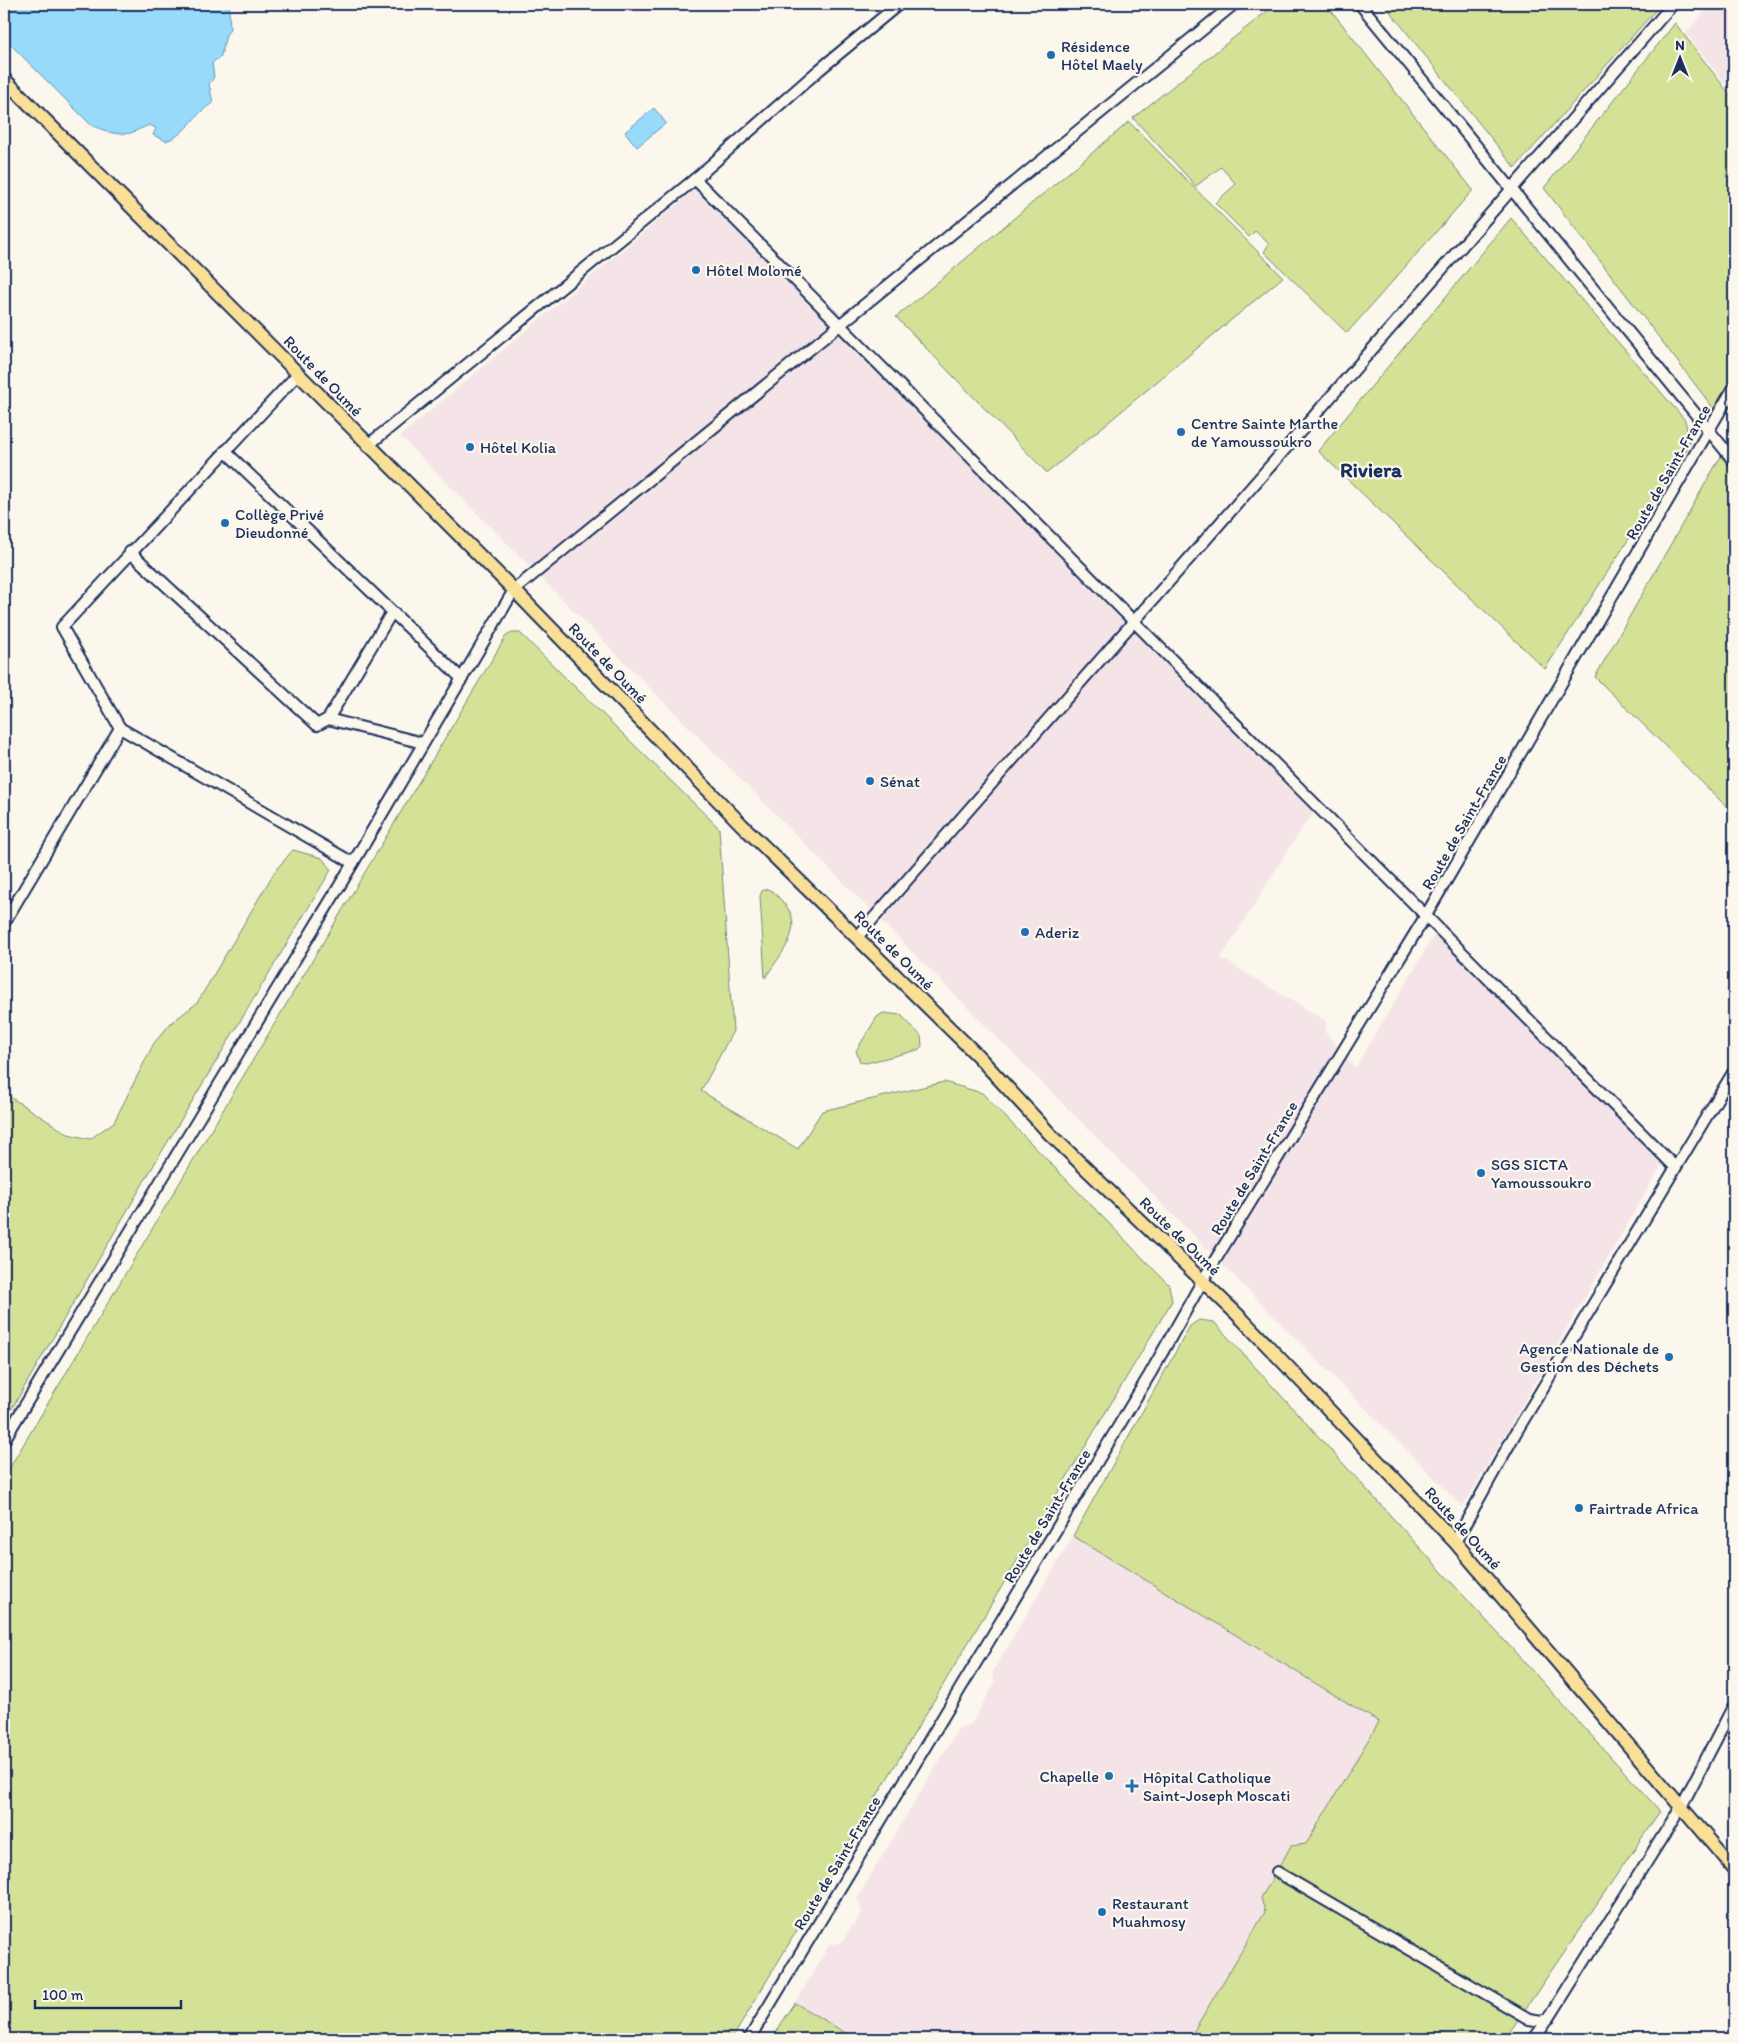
<svg xmlns="http://www.w3.org/2000/svg" width="1738" height="2043" font-family="Itim,sans-serif">
<rect width="100%" height="100%" fill="#fbf7ec"/>
<filter id="ink" filterUnits="userSpaceOnUse"><feTurbulence type="fractalNoise" baseFrequency=".02" numOctaves="2"/><feDisplacementMap in="SourceGraphic" scale="10" xChannelSelector="R" yChannelSelector="G"/><feConvolveMatrix kernelMatrix="1 2 1 2 8 2 1 2 1" color-interpolation-filters="sRGB"/></filter>
<g filter="url(#ink)">
<g fill="#f5e4e7">
<path d="M1711 4H1734V96L1686 33Z"/>
<path d="M698 187 1316 810 1300 831 1221 958 1326 1021 1325 1032 1355 1068 1435 934 1665 1159 1463 1507 400 436Z"/>
<path d="M1073 1536 1379 1722 1306 1844 1291 1846 1264 1891 1265 1912 1189 2039H856L795 2003 829 1945 843 1942 851 1925 853 1926 862 1912 857 1898 959 1728 971 1724 995 1683 992 1673Z"/>
</g>
<g fill="#d3e296" stroke="#77887a">
<path d="M1276 4H1326L1473 190 1347 333 1264 252 1269 244 1255 231 1249 237 1215 203 1236 184 1221 167 1196 186 1133 118Z"/>
<path d="M1384 4H1661L1515 168Z"/>
<path d="M1675 23 1734 100V374L1714 409 1544 188Z"/>
<path d="M1129 122 1283 277 1047 473 896 317Z"/>
<path d="M1511 218 1685 420 1690 444 1545 669 1318 451Z"/>
<path d="M1721 456 1734 472V814L1595 677Z"/>
<path d="M512 633H520L719 828 733 1031 701 1091 798 1149 822 1111 944 1082 982 1093 1169 1285 1172 1301 732 2039H4V1477L506 636Z"/>
<path d="M293 850 322 858 331 870 155 1163 4 1422V1093L68 1134 90 1139 114 1122 154 1043 171 1023 197 1003 275 871Z"/>
<path d="M767 889C774 891 777 896 782 901 808 927 781 953 765 978L760 896 762 891Z"/>
<path d="M883 1013 901 1015 921 1036 922 1046 918 1050 866 1063 860 1062 856 1051 877 1017Z"/>
<path d="M1199 1320 1214 1322 1660 1811 1505 2039H1189L1265 1912 1261 1898 1291 1846 1306 1844 1379 1722 1073 1536 1190 1326Z"/>
<path d="M795 2003 856 2039H771Z"/>
</g>
<g fill="#97daf9" stroke="#6596bb">
<path d="M4 4H231L229 10 230 29 226 35 221 56 212 63 214 77 209 84 213 103C194 113 188 134 166 141L153 135 156 128 149 125 131 133 123 134 112 133 92 126 4 38Z"/>
<path d="M654 108 666 123 637 147 625 132Z"/>
</g>
<g fill="none" stroke-linecap="round" stroke-linejoin="round">
<defs>
<g id="minor">
<path d="M1360 4 1734 461"/>
<path d="M695 179 1675 1167"/>
<path d="M298 374 62 627 120 728 353 863"/>
<path d="M367 446 695 179 819 70 899 4"/>
<path d="M225 451 462 679"/>
<path d="M130 552 317 725 328 719 392 612"/>
<path d="M328 719 423 743"/>
<path d="M4 923 120 728"/>
<path d="M858 936C1131 627 1402 315 1673 4"/>
<path d="M4 1440 343 880 514 590 1234 4"/>
<path d="M1455 1542 1515 1434 1734 1071"/>
<path d="M1277 1872 1529 2019 1542 2021 1549 2018 1681 1807 1734 1705"/>
<path d="M749 2039 1150 1374 1203 1280 1425 917 1734 387"/>
<path d="M1534 2039 1549 2018"/>
</g>
<path id="major" d="M4 79 514 590 742 825 977 1055 1050 1134 1242 1319 1455 1542 1734 1869"/>
</defs>
<use href="#minor" stroke="#1b2f5e" stroke-width="14"/>
<use href="#major" stroke="#1b2f5e" stroke-width="16"/>
<use href="#minor" stroke="#fbf7ec" stroke-width="10"/>
<use href="#major" stroke="#f9e096" stroke-width="12"/>
</g>
</g>
<g fill="#1f6fb2" stroke="#fbf7ec" stroke-width="2">
<circle cx="1051" cy="55" r="5"/>
<circle cx="696" cy="270" r="5"/>
<circle cx="1181" cy="432" r="5"/>
<circle cx="470" cy="447" r="5"/>
<circle cx="225" cy="523" r="5"/>
<circle cx="870" cy="781" r="5"/>
<circle cx="1025" cy="932" r="5"/>
<circle cx="1481" cy="1173" r="5"/>
<circle cx="1669" cy="1357" r="5"/>
<circle cx="1579" cy="1508" r="5"/>
<circle cx="1109" cy="1776" r="5"/>
<path d="M1129.5 1778.5h5v5h5v5h-5v5h-5v-5h-5v-5h5z"/>
<circle cx="1102" cy="1912" r="5"/>
</g>
<g text-anchor="middle" dominant-baseline="central" stroke-width="4.5" stroke-linejoin="round" paint-order="stroke">
<g font-size="16" fill="#1b2f5e" stroke="#fbf7ec" text-anchor="start">
<text x="1061" y="46">Résidence<tspan x="1061" dy="18">Hôtel Maely</tspan></text>
<text x="706" y="270">Hôtel Molomé</text>
<text x="1191" y="423">Centre Sainte Marthe<tspan x="1191" dy="18">de Yamoussoukro</tspan></text>
<text x="480" y="447">Hôtel Kolia</text>
<text x="235" y="514">Collège Privé<tspan x="235" dy="18">Dieudonné</tspan></text>
<text x="880" y="781">Sénat</text>
<text x="1035" y="932">Aderiz</text>
<text x="1491" y="1164">SGS SICTA<tspan x="1491" dy="18">Yamoussoukro</tspan></text>
<text x="1659" y="1348" text-anchor="end">Agence Nationale de<tspan x="1659" dy="18">Gestion des Déchets</tspan></text>
<text x="1589" y="1508">Fairtrade Africa</text>
<text x="1099" y="1776" text-anchor="end">Chapelle</text>
<text x="1143" y="1777">Hôpital Catholique<tspan x="1143" dy="18">Saint-Joseph Moscati</tspan></text>
<text x="1112" y="1903">Restaurant<tspan x="1112" dy="18">Muahmosy</tspan></text>
</g>
<g font-size="16" fill="#1b2f5e" stroke="#fbf7ec">
<text transform="translate(323 376) rotate(46)">Route de Oumé</text>
<text transform="translate(1668 472) rotate(-60)">Route de Saint-France</text>
<text transform="translate(608 663) rotate(46)">Route de Oumé</text>
<text transform="translate(1464 822) rotate(-60)">Route de Saint-France</text>
<text transform="translate(894 950) rotate(45)">Route de Oumé</text>
<text transform="translate(1254 1168) rotate(-59)">Route de Saint-France</text>
<text transform="translate(1180 1236) rotate(44)">Route de Oumé</text>
<text transform="translate(1047 1516) rotate(-59)">Route de Saint-France</text>
<text transform="translate(1463 1528) rotate(48)">Route de Oumé</text>
<text transform="translate(837 1863) rotate(-59)">Route de Saint-France</text>
</g>
<g font-size="21" font-weight="bold" fill="#1b2f5e" stroke="#fbf7ec">
<text x="1371" y="469">Riviera</text>
</g>
</g>
<rect width="1738" height="2043" fill="none" stroke="#fbf7ec" stroke-width="20"/>
<rect x="10" y="10" width="1718" height="2023" fill="none" stroke="#1b2f5e" stroke-width="2" filter="url(#ink)"/>
<g transform="translate(1680 58)" stroke="#fbf7ec" stroke-width="4" paint-order="stroke">
<path d="M0-4L9 19L0 12L-9 19Z" fill="#1b2f5e"/>
<text y="-8" font-size="14" font-weight="bold" text-anchor="middle" fill="#1b2f5e">N</text>
</g>
<path d="M35 2000v8h146v-8" fill="none" stroke="#1b2f5e" stroke-width="2.5"/>
<text x="42" y="2000" font-size="15" fill="#1b2f5e" stroke="#fbf7ec" stroke-width="4" paint-order="stroke">100 m</text>
</svg>
